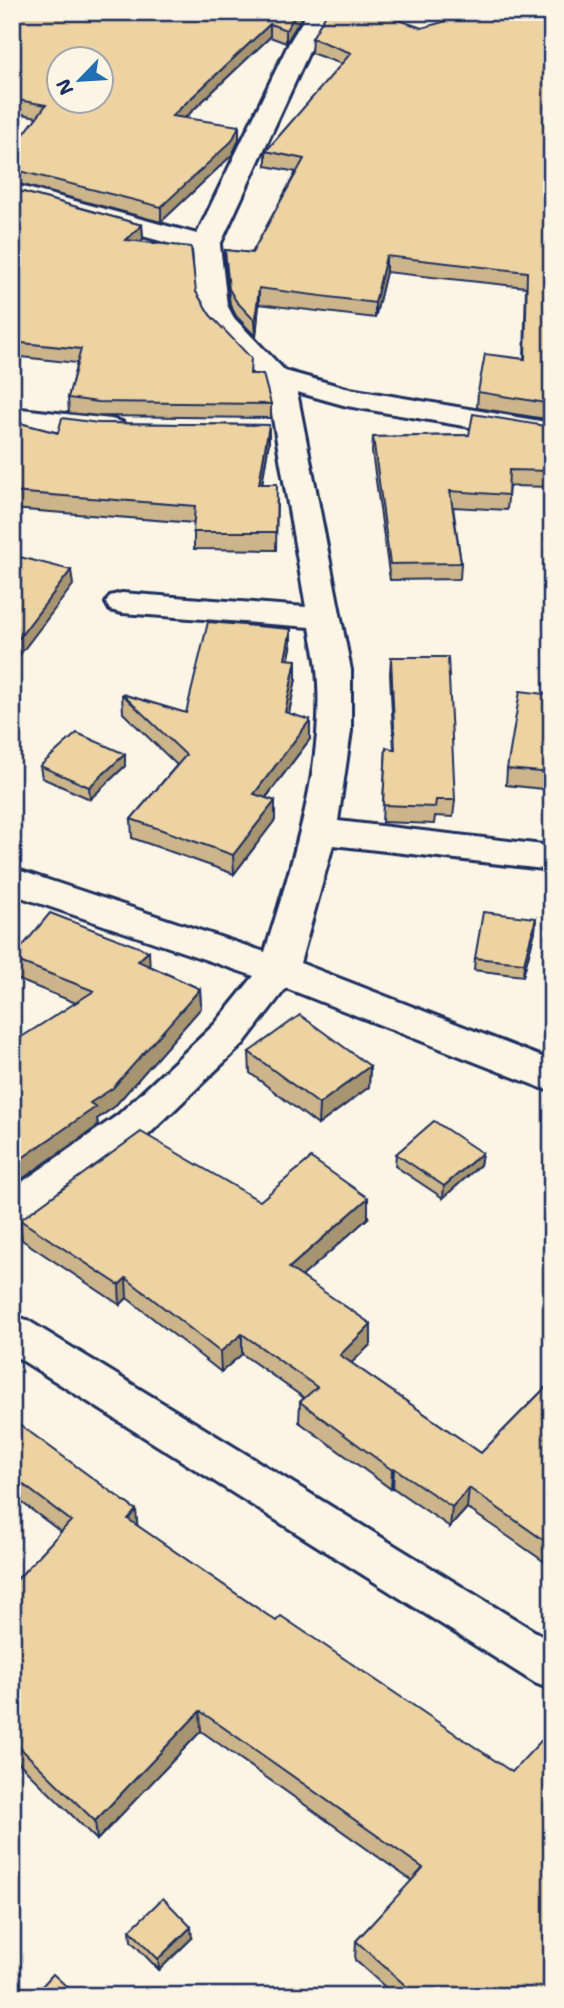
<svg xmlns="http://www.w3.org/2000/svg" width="564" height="2008" font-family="'Shantell Sans',sans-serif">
<rect width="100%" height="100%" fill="#fcf5e5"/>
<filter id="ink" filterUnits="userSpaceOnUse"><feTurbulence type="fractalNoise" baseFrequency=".0143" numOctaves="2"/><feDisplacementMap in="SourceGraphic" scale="14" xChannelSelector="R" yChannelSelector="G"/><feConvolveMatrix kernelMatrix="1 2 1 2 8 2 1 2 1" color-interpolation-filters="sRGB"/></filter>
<g filter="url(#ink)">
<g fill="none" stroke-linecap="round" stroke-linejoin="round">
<defs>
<g id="minor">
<path d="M308 12H332L313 43 220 245 227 305 234 318 285 371 350 389 552 423V441L347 406 297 392 351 670V731L338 821 552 846V870L333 845 300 963 552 1061V1092L286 988 243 1044 146 1137 27 1222 12 1227V1189L118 1115 215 1024 254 976 12 894V868L265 952C292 863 326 763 317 669 316 655 312 641 310 627L122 613 110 610 106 603 110 596 122 593 306 607 269 396C253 362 210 342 199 305 194 288 195 267 193 250L12 200V184L197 234 289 43Z"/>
<path d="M12 408 111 419 122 422 126 428 122 434 111 437 12 426Z"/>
<path d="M12 1315 27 1320 552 1642V1690L535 1683 12 1354Z"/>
</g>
</defs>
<use href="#minor" stroke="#1b2f5e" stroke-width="6"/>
<use href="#minor" fill="#fcf5e5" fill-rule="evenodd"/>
</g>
<g fill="#cdb58b" stroke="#1b2f5e" stroke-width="2">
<path d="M12 12H305L286 43 270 37 185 118 239 140 232 155 161 222 12 182V150L37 117 12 112Z"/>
<path d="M552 12V420L477 408 478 392 524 358 526 287 386 272 375 318 259 304 256 337 236 316 230 304 225 265V250L252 253 296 172 266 166V151L342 64 311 53 312 38 422 28Z"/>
<path d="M12 189 142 225 143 239 140 241 196 292 210 315 251 374 271 404V418L99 416 69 413 68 398 77 363 12 356Z"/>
<path d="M12 421 58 433 98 423 269 425V442L262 484 277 501 276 550 194 549V523L12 509Z"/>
<path d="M552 427V487L509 486 507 510 453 507 461 563 460 579 390 580 372 452 373 437 469 435Z"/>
<path d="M291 648 288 660 296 679 289 713 310 739 266 798 275 801V820L234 874 132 838 131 819 177 765 123 713 122 694 186 713Z"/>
<path d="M391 657 455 800 453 817 435 816 434 824 382 822 386 747 394 750 390 674Z"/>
<path d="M552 695V790L506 785 507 769Z"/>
<path d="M125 754V766L90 799 42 778 40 766Z"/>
<path d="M536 918 535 931 523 976 474 970 475 958Z"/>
<path d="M12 958 150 966 200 989 201 1008 114 1107 97 1119 98 1126 76 1003 14 978Z"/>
<path d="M249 1052 370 1066 369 1087 318 1125 250 1073Z"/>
<path d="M482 1153 480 1165 443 1198 395 1166 396 1154Z"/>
<path d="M260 1201 368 1218 302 1276 371 1344 351 1363 481 1453 552 1381V1567L467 1508 450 1527 393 1488 391 1489 299 1422 300 1402 304 1398 242 1354 221 1372 127 1298 120 1305 22 1240 20 1220Z"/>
<path d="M12 1419 137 1525 552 1996H395L355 1960 356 1941 412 1881 201 1731 97 1840 12 1756V1585L61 1532 12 1495Z"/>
<path d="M130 1930 192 1938 159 1970 131 1941Z"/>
</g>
<g fill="#a79471" stroke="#1b2f5e" stroke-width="2">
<path d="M297 12H305L286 43V30Z"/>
<path d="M270 24V37L172 130V116Z"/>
<path d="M239 126V140L232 155 161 222V207Z"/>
<path d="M142 225 143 239 127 254 126 240Z"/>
<path d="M386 256V272L375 318V303Z"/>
<path d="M259 288V304L256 337 255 321Z"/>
<path d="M269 425V442L259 501V484Z"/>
<path d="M71 570 73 585 12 665V647Z"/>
<path d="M291 629V648L285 678V659Z"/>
<path d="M296 660V679L285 731V712Z"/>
<path d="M310 720V739L254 813V794Z"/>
<path d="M125 754V766L90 799 89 787Z"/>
<path d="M275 801V820L234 874 233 855Z"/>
<path d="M536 918 535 931 523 976 524 963Z"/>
<path d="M149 951 150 971 138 961Z"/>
<path d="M200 989 201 1008 114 1107 97 1119 98 1126 12 1186V1165L90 1103Z"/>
<path d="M370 1066 369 1087 318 1125 319 1104Z"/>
<path d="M482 1153 480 1165 443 1198 444 1186Z"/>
<path d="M368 1198V1218L289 1288V1268Z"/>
<path d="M126 1278 127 1298 120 1305 119 1285Z"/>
<path d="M371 1324V1344L339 1375 340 1355Z"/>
<path d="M242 1334V1354L221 1372 220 1352Z"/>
<path d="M394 1468 393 1488 391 1489 392 1470Z"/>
<path d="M469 1488 467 1508 450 1527 452 1507Z"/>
<path d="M136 1510 138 1531 128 1519Z"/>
<path d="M200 1711 201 1731 97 1840 95 1821Z"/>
<path d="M191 1927 192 1938 159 1970 158 1959Z"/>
</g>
<g fill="#eed3a2" stroke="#1b2f5e" stroke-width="2" fill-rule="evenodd">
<path d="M12 12H297L286 30 270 24 172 116 239 126 232 141 161 207 12 169V150L46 105 12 99ZM60 60H102V102H60Z"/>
<path d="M327 12H375L422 28 478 12H552V404L478 392 485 354 525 359 527 272 386 256 375 303 259 288 255 321 236 301 229 289 225 250 252 253 304 159 266 151 351 53 312 38Z"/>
<path d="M12 189 142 225 126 240 191 247 196 292 210 315 251 358 250 374H263L271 404 98 402 68 398 81 349 12 342Z"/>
<path d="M473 414 552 427V471L509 470 508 495 450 491 461 563 390 564 373 437 469 435Z"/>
<path d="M62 418 98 423 269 425 259 484H277L276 532H193L195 506 12 492V421L58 433Z"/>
<path d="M12 555 71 570 12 647Z"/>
<path d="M208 622 291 629 285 659 296 660 285 712 310 720 254 794 275 801 233 855 131 819 186 755 122 694 186 713Z"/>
<path d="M391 657H448L455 800H436L435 807 383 805 386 747 395 750Z"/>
<path d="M520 691 552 695V773L507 769Z"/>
<path d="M77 733 125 754 89 787 40 766Z"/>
<path d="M483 912 536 918 524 963 475 958Z"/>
<path d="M50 913 149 951 138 961 200 989 113 1088 90 1103 96 1107 12 1165V1043L94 991 12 959Z"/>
<path d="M300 1015 370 1066 319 1104 249 1052Z"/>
<path d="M434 1121 482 1153 444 1186 396 1154Z"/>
<path d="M141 1132 260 1201 311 1158 368 1198 289 1268 371 1324 340 1355 481 1453 552 1381V1546L469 1488 452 1507 394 1468 392 1470 300 1402 317 1387 242 1334 220 1352 126 1278 119 1285 20 1220Z"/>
<path d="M12 1419 136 1510 128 1519 276 1621 281 1616 512 1772 552 1729V1996H417L356 1941 423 1868 200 1711 95 1821 12 1740V1585L71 1521 12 1476Z"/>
<path d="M163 1898 191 1927 158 1959 130 1930Z"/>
<path d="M53 1974 77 1996H33Z"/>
</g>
</g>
<rect width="564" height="2008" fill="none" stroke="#fcf5e5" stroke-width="42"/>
<rect x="21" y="21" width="522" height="1966" fill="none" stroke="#1b2f5e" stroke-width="2.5" filter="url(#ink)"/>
<g transform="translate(80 80) rotate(245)"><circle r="33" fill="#fcf5e5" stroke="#a2a6af" stroke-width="2"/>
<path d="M0-5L12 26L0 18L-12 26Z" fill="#1f6fb2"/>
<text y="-10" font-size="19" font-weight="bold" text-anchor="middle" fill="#1b2f5e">N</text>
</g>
</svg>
